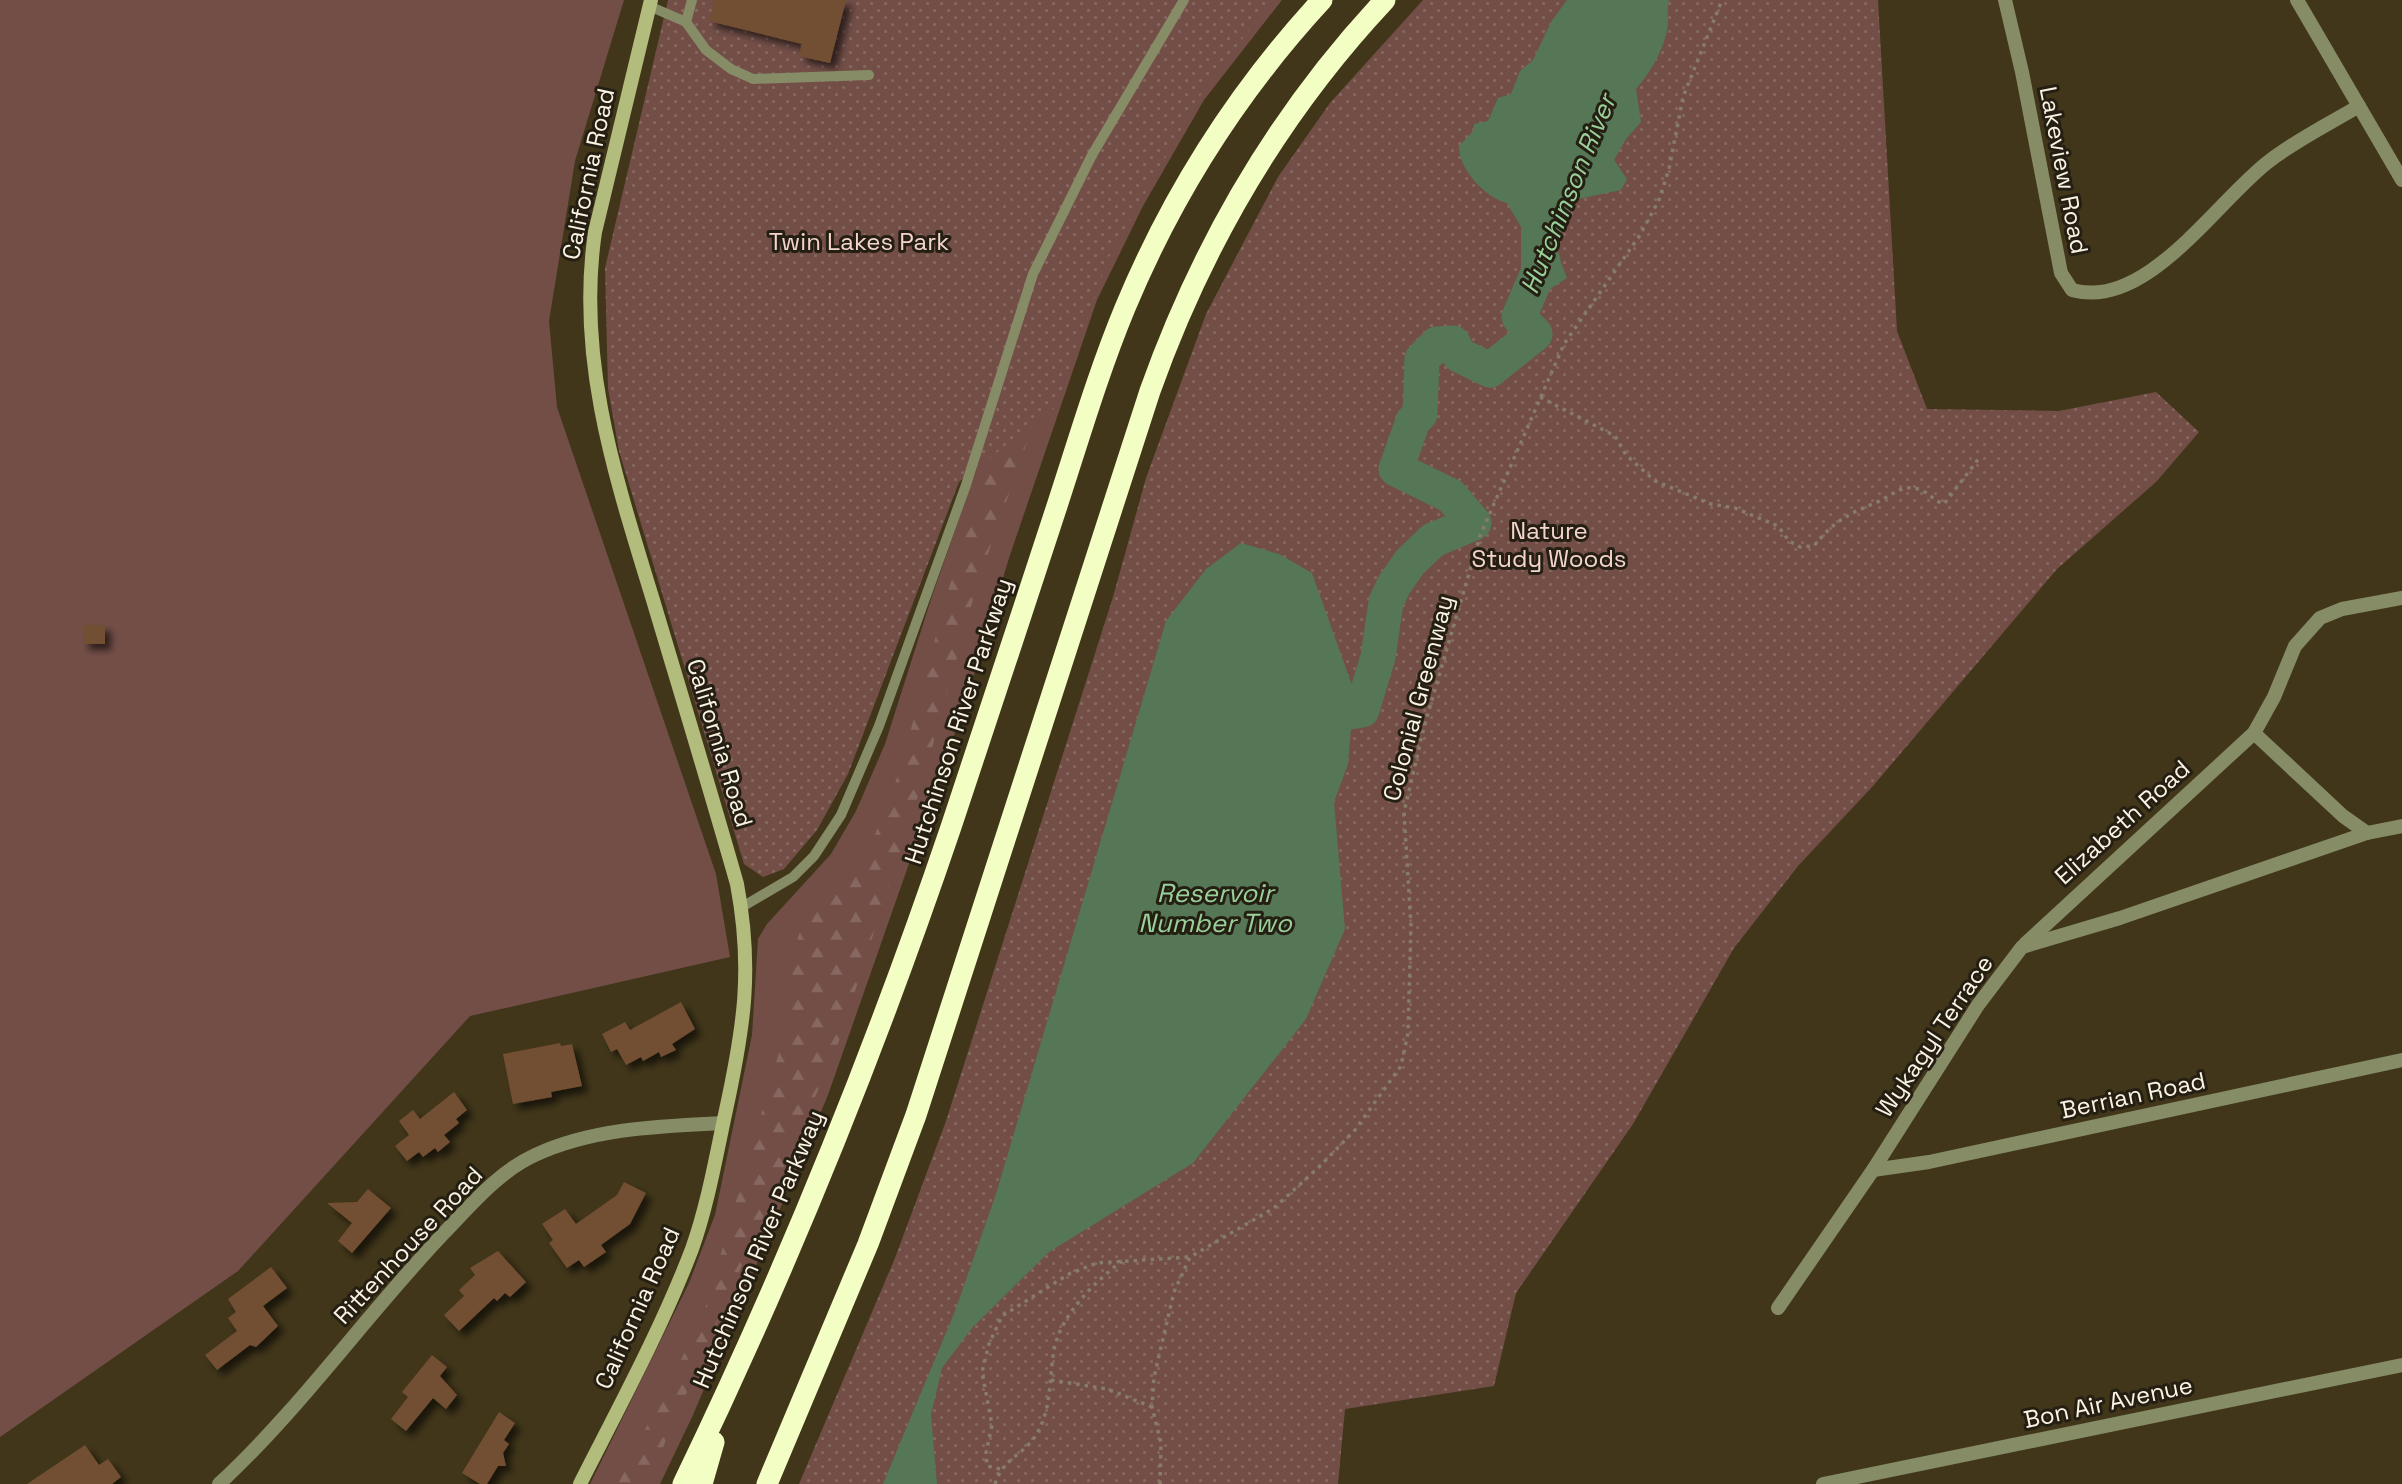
<svg xmlns="http://www.w3.org/2000/svg" width="2402" height="1484" font-family="'Space Grotesk',sans-serif">
<defs>
<pattern id="forest-firs" width="22" height="20" patternUnits="userSpaceOnUse" patternTransform="scale(1.75)"><rect width="22" height="20" fill="#724e47"/><path d="M5 1l3.5 6h-7zM16 11l3.5 6h-7z" fill="#876861"/></pattern>
<pattern id="park-dots" width="8" height="8" patternUnits="userSpaceOnUse" patternTransform="scale(1.75)"><rect width="8" height="8" fill="#724e47"/><path d="M2 2h.1M6 6h.1" fill="none" stroke="#876861" stroke-width="1.8" stroke-linecap="round"/></pattern>
<filter id="shadow"><feDropShadow dx="6" dy="6" stdDeviation="3.5" flood-color="#0009"/></filter>
</defs>
<rect width="100%" height="100%" fill="#41361a"/>
<g fill="#724e47">
<path d="M0 0H624L575 161 549 321 557 407 716 874 730 957 470 1016 238 1271 0 1437Z"/>
<path d="M1190 0H1282L1204 100 1143 206 1097 300 1009 558 967 698 828 1095 693 1415 660 1484H590L689 1283 715 1215 752 1035 758 939 767 924 831 854 856 811 885 744 932 596 995 416Z"/>
</g>
<path fill="url(#forest-firs)" d="M1047 286 1059 351 977 585 924 777 838 1044 647 1484H617L702 1319 789 1018V961L806 916 864 863 900 770 948 591Z"/>
<g fill="url(#park-dots)">
<path d="M668 0H1273L1207 84 1108 259 1057 406 959 482 848 774 817 830 784 869 763 877 744 864 619 451 608 388 605 268Z"/>
<path d="M1423 0H1878L1897 331 1927 409 2059 411 2156 392 2199 432 2156 482 2057 569 1873 786 1798 866 1734 948 1633 1124 1516 1293 1494 1386 1345 1409 1338 1484H799L895 1258 946 1121 1113 597 1146 478 1206 314 1278 177 1330 103Z"/>
</g>
<g fill="#557756">
<path d="M1567 0H1669C1667 8 1668 15 1668 23 1667 44 1650 74 1636 89L1641 122 1626 139 1614 160 1627 179 1621 190 1574 200 1564 230 1552 239 1567 278 1525 305 1521 298V227L1507 203C1486 198 1458 169 1459 146L1473 131 1474 124 1488 121 1498 98 1511 94 1520 71 1533 60 1551 22Z"/>
<path d="M1241 543 1279 554 1312 573 1354 691 1348 764 1334 802 1345 929 1306 1019 1193 1163 1049 1252 972 1328 942 1368 931 1415 937 1484H883L955 1311 996 1194 1166 621 1206 569Z"/>
</g>
<g fill="none" stroke-linecap="round" stroke-linejoin="round">
<path stroke="#557756" stroke-width="35" d="M1350 712 1362 710 1378 657 1386 602 1394 585 1410 562 1433 540 1474 523 1451 496 1396 469 1413 421 1420 414 1422 359 1437 344 1453 343 1459 355 1490 370 1535 334 1519 317 1543 261"/>
</g>
<g fill="#724f31" filter="url(#shadow)">
<path d="M714 0H846L830 63 799 56 802 44 709 21Z"/>
<rect x="83" y="625" width="22" height="19"/>
<path d="M681 1002 695 1029 672 1044 676 1050 661 1057 659 1052 643 1061 641 1057 626 1065 617 1049 611 1052 602 1034 625 1022 630 1030Z"/>
<path d="M560 1043 561 1046 572 1044 582 1086 551 1092 552 1097 513 1104 503 1054Z"/>
<path d="M454 1092 467 1110 456 1119 459 1123 444 1135 450 1142 438 1152 435 1148 423 1157 419 1152 407 1161 395 1146 409 1135 399 1121 413 1110 420 1119Z"/>
<path d="M624 1182 646 1193 630 1224 601 1245 606 1252 584 1267 579 1260 567 1268 549 1243 553 1240 542 1224 565 1209 576 1224 617 1195Z"/>
<path d="M368 1189 391 1208 352 1253 338 1241 352 1223 327 1203 357 1202Z"/>
<path d="M498 1251 526 1282 510 1297 505 1293 497 1301 494 1298 459 1331 444 1315 464 1296 459 1290 475 1275 470 1268Z"/>
<path d="M271 1267 287 1288 263 1306 278 1326 256 1347 250 1345 217 1370 205 1355 237 1331 228 1318 236 1312 228 1299Z"/>
<path d="M432 1355 447 1367 440 1376 457 1395 446 1409 433 1398 406 1431 391 1419 408 1397 402 1392Z"/>
<path d="M499 1412 515 1423 504 1440 509 1444 503 1453 506 1466H498L487 1484H480L462 1473Z"/>
<path d="M85 1445 99 1465 108 1459 121 1477 112 1484H27Z"/>
</g>
<g fill="none" stroke-linecap="round" stroke-linejoin="round">
<g stroke="#877d66" stroke-width="3.5" stroke-dasharray="3.5 5" stroke-linecap="butt">
<path d="M1540 397 1615 436 1626 455 1655 481 1711 504 1735 508 1778 526 1789 541 1800 547 1814 546C1833 522 1848 514 1875 503 1891 497 1902 482 1921 490 1929 493 1934 501 1944 504L1980 457"/>
<path d="M1051 1380 1107 1389 1152 1407"/>
<path d="M1000 1469 987 1466 986 1453 992 1425 982 1372 989 1344 1002 1316 1069 1274 1097 1263 1190 1257"/>
<path d="M995 1484C1003 1458 1023 1456 1036 1435 1052 1410 1049 1378 1054 1350 1061 1314 1095 1282 1122 1261"/>
<path d="M1160 1484 1161 1443 1152 1407 1154 1377 1174 1292 1190 1257 1274 1208 1319 1167 1355 1130 1401 1066 1408 1033 1411 926 1404 812 1424 727 1480 536 1564 344 1640 235 1659 200 1669 169 1683 97 1722 0"/>
</g>
<g stroke="#858c66" stroke-width="10">
<path d="M649 6 686 22 692 0"/>
<path d="M686 22 706 50 731 69 753 79 869 75"/>
<path d="M742 907 793 877 814 856 841 815 879 726 966 485 1033 274 1092 155 1184 0"/>
</g>
<g stroke="#858c66" stroke-width="14">
<path d="M2005 0 2022 72 2061 273 2072 290C2146 311 2217 201 2268 162 2296 140 2329 124 2359 106"/>
<path d="M2254 733 2343 816 2367 833"/>
<path d="M2025 944 2254 733 2274 697 2295 646 2320 618 2342 609 2402 598"/>
<path d="M1873 1170 1929 1162 2402 1060"/>
<path d="M1778 1308 1873 1170 1978 1005 2022 947 2120 918 2367 833 2402 826"/>
<path d="M219 1484C301 1408 366 1315 443 1234 471 1205 498 1172 535 1155 593 1128 661 1126 723 1123"/>
<path d="M1823 1484 2402 1365"/>
</g>
<path stroke="#858c66" stroke-width="14" d="M2297 0 2402 180"/>
<path stroke="#b1bc7d" stroke-width="14" d="M580 1484C619 1407 661 1330 692 1249 708 1204 716 1156 726 1110 744 1027 753 969 737 884 710 789 681 694 653 600 616 479 576 360 595 232L651 0"/>
<g stroke="#f3fec5" stroke-width="21">
<path d="M683 1484C786 1271 875 1051 951 827 987 721 1021 615 1056 509 1078 442 1098 373 1125 308 1172 195 1239 90 1322 0"/>
<path d="M702 1484 714 1442"/>
<path d="M767 1484 868 1244 916 1115 1150 391C1202 245 1279 113 1385 0"/>
</g>
</g>
<g text-anchor="middle" dominant-baseline="central" stroke-width="6" stroke-linejoin="round" paint-order="stroke">
<g font-size="24" fill="#fbf4e4" stroke="#241f12">
<text transform="translate(2064 170) rotate(79)">Lakeview Road</text>
<text transform="translate(588 174) rotate(-78)">California Road</text>
<text transform="translate(1418 698) rotate(-75)">Colonial Greenway</text>
<text transform="translate(958 721) rotate(-72)">Hutchinson River Parkway</text>
<text transform="translate(720 743) rotate(73)">California Road</text>
<text transform="translate(2122 822) rotate(-42)">Elizabeth Road</text>
<text transform="translate(1934 1036) rotate(-56)">Wykagyl Terrace</text>
<text transform="translate(2133 1095) rotate(-12)">Berrian Road</text>
<text transform="translate(408 1245) rotate(-47)">Rittenhouse Road</text>
<text transform="translate(758 1249) rotate(-67)">Hutchinson River Parkway</text>
<text transform="translate(637 1308) rotate(-66)">California Road</text>
<text transform="translate(2108 1402) rotate(-12)">Bon Air Avenue</text>
</g>
<g font-size="24" fill="#f4d4cd" stroke="#241f12">
<text x="859" y="241">Twin Lakes Park</text>
<text x="1549" y="530">Nature<tspan x="1549" dy="28">Study Woods</tspan></text>
</g>
<g font-size="26" font-style="italic" fill="#99d09a" stroke="#241f12">
<text transform="translate(1568 194) rotate(-68)">Hutchinson River</text>
<text x="1215" y="893">Reservoir<tspan x="1215" dy="30">Number Two</tspan></text>
</g>
</g>
</svg>
